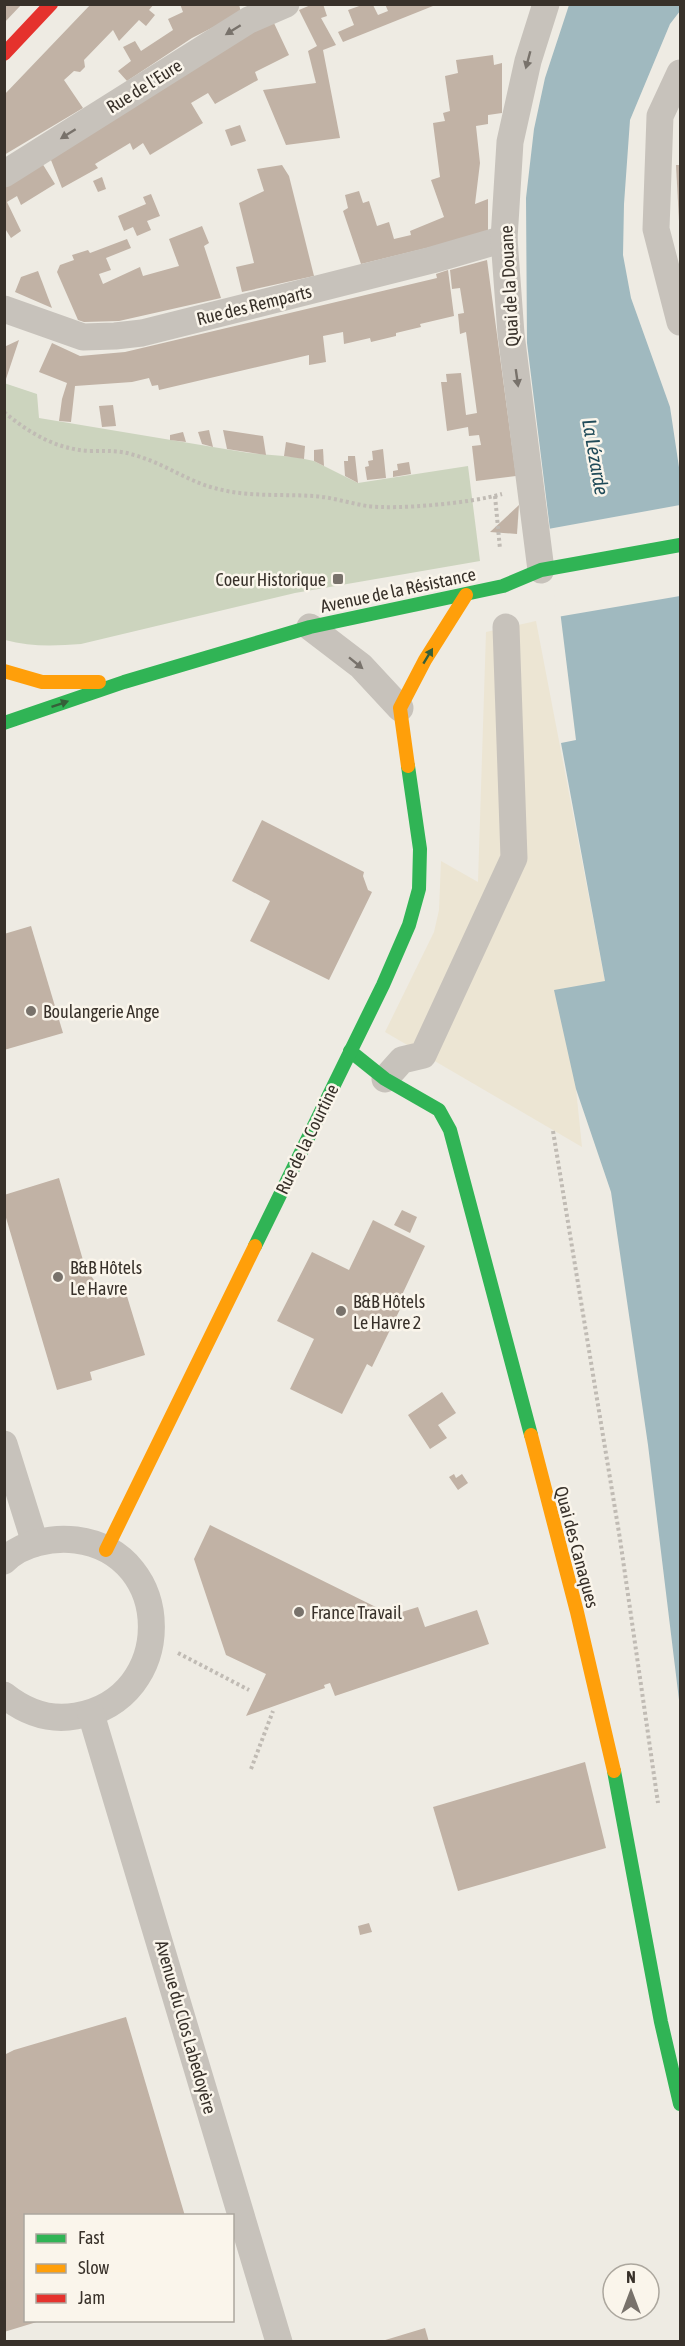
<svg xmlns="http://www.w3.org/2000/svg" width="685" height="2346" font-family="'Asap Condensed',sans-serif">
<rect width="100%" height="100%" fill="#eeebe3"/>
<path fill="#ccd4be" d="M4 383 37 394 39 418 249 453 295 457 314 461 358 483 468 466 480 561 295 593 81 644C55 646 30 647 5 640Z"/>
<path fill="#ece5d3" d="M536 621 605 981 576 1089 582 1147 385 1032 434 932 439 910 441 861 478 882 486 632Z"/>
<path fill="#a0b9bf" d="M569 5H680V11L670 24 630 120 624 204 623 255 631 298 670 407 680 474V1708L648 1445 611 1192 576 1089 554 990 605 981 561 743 576 740 527 343 526 198 534 129 545 78Z"/>
<path fill="#eeebe3" d="M680 505V596L557 617 548 529Z"/>
<g fill="#c1b2a5">
<path d="M4 4H22L4 23Z"/>
<path d="M91 4H154L149 10 155 15 146 26 139 20 119 41 113 30 84 60 85 67 80 72 74 71 64 80 83 108 4 155V95Z"/>
<path d="M180 4H239L241 13 192 38 127 81 118 71 131 61 123 47 135 41 141 51 173 30 168 19 183 12Z"/>
<path d="M313 4H323L327 16 321 18 336 45 323 50 340 138 286 145 263 90 316 83 308 51 317 46 299 10Z"/>
<path d="M385 4H438L343 42 338 32 354 25 348 10 362 5H373L378 15 388 11Z"/>
<path d="M273 21 289 55 255 72 258 80 215 104 208 93 191 103 203 123 150 155 143 143 133 150 130 143 95 164 98 168 62 188 49 155 207 57Z"/>
<path d="M493 55 494 65 502 63V113L488 115V124L476 126 480 163 475 204 488 199V233L361 264 343 211 348 208 345 195 359 191 363 203 369 201 377 226 389 222 394 239 411 235 410 231 444 217 431 180 440 177 433 123 445 121 443 113 450 111 445 76 458 73 456 60Z"/>
<path d="M240 125 246 141 231 146 225 130Z"/>
<path d="M42 163 55 184 21 205 17 196 7 202 21 231 11 238 4 227V187Z"/>
<path d="M282 165 289 176 314 276 242 292 236 267 254 263 239 203 264 191 257 169Z"/>
<path d="M676 165H680V221H679Z"/>
<path d="M102 177 106 189 98 192 93 181Z"/>
<path d="M151 194 160 216 147 221 151 230 137 236 133 227 124 231 118 216 146 204 143 197Z"/>
<path d="M202 226 209 243 204 246 221 298 119 321 84 322 78 320 57 272 60 265 74 260 72 255 88 250 90 253 127 239 131 248 106 258 111 270 99 274 103 284 140 267 143 276 179 266 169 239Z"/>
<path d="M487 260 516 476 476 481 472 446 481 445 479 435 469 436 468 427 447 431 441 382H447L446 374 461 373 466 415 477 413 466 332 460 334 458 314 464 313 460 288 452 289 450 270Z"/>
<path d="M448 270 454 316 420 324 421 327 396 333V336L371 342 370 338 344 344 343 332 323 336 326 362 309 365V355L159 390 158 385 152 386 149 378 132 382 75 386 71 422 59 421 62 399 67 383 39 372 52 343 80 356 125 352 437 278 436 274Z"/>
<path d="M38 271 52 308 15 292 21 277Z"/>
<path d="M19 340 6 379 4 347Z"/>
<path d="M113 405 116 426 102 427 99 406Z"/>
<path d="M209 430 213 447 202 444 198 432Z"/>
<path d="M223 430 263 436 266 455 227 449Z"/>
<path d="M183 432 186 442 170 440V435Z"/>
<path d="M286 442 305 446 304 459 284 456Z"/>
<path d="M323 449 324 466 314 461V450Z"/>
<path d="M383 449 386 478 367 480 365 467 369 466 368 461 373 460 372 451Z"/>
<path d="M348 456H355L358 483 345 476 344 461H348Z"/>
<path d="M409 462 411 474 393 477V471L398 470 397 464Z"/>
<path d="M519 505 517 534 490 532Z"/>
<path d="M262 820 364 872 363 876 368 890 372 892 329 980 250 941 270 901 232 881Z"/>
<path d="M31 926 63 1033 4 1050V934Z"/>
<path d="M59 1178 85 1267 107 1299 126 1293 145 1355 90 1372 92 1380 57 1390 4 1211V1195Z"/>
<path d="M402 1210 417 1217 410 1233 394 1225Z"/>
<path d="M373 1220 425 1246 401 1297 405 1299 372 1367 367 1364 342 1414 290 1389 314 1339 277 1321 312 1252 349 1270Z"/>
<path d="M442 1392 456 1413 438 1425 447 1438 430 1449 408 1415Z"/>
<path d="M454 1474 456 1478 462 1474 468 1483 458 1490 449 1477Z"/>
<path d="M210 1525 392 1615 418 1607 425 1627 477 1610 489 1644 335 1696 330 1683 324 1685 325 1688 246 1716 266 1674 226 1655 194 1559Z"/>
<path d="M585 1762 606 1848 458 1891 433 1807Z"/>
<path d="M369 1923 372 1932 360 1935 358 1926Z"/>
<path d="M126 2017 185 2216H26V2320L40 2321 4 2332V2055L14 2050Z"/>
<path d="M425 2328 429 2342H382V2341Z"/>
</g>
<g fill="none" stroke-linecap="round" stroke-linejoin="round">
<g stroke="#c0bbb4" stroke-width="4" stroke-dasharray="3 3" stroke-linecap="butt">
<path d="M4 412C29 433 56 449 89 451 105 451 119 450 134 455 164 463 188 482 218 489 249 497 282 494 313 496 331 497 349 503 367 506 399 510 471 503 502 494"/>
<path d="M495 496 500 549"/>
<path d="M553 1131 620 1539 658 1803"/>
<path d="M178 1653 249 1690"/>
<path d="M251 1769 273 1711"/>
</g>
<g stroke="#c7c2bb" stroke-width="27">
<path d="M680 73 660 116 656 229 680 322"/>
<path d="M4 174 249 20 286 4"/>
<path d="M4 309 83 337 115 336 142 333 432 260 504 239"/>
<path d="M541 570 511 334 504 239 510 142 528 61 546 4"/>
<path d="M310 627 361 666 400 708"/>
<path d="M385 1079 402 1060 423 1055 514 858 506 627"/>
<path d="M4 1444 35 1543"/>
<path d="M4 1561C21 1543 53 1537 76 1540 176 1553 177 1699 76 1716 49 1721 24 1711 4 1695"/>
<path d="M91 1714 279 2342"/>
</g>
<g stroke="#30b455" stroke-width="14">
<path d="M4 723 124 682 310 627 503 586 541 570 680 545"/>
<path d="M350 1051 385 1079 439 1110 450 1130 531 1435"/>
<path d="M255 1246 383 985 409 925 419 889 420 849 408 766"/>
<path d="M614 1771 661 2022 680 2104"/>
</g>
<g stroke="#ff9f0a" stroke-width="14">
<path d="M4 671 42 682H99"/>
<path d="M408 766 400 708 425 660 466 595"/>
<path d="M531 1435 577 1612 614 1771"/>
<path d="M106 1550 255 1246"/>
</g>
<path stroke="#e5322d" stroke-width="14" d="M4 54 51 4"/>
</g>
<defs><path id="oneway-solid" d="M-6-.8H1V-3.2L6.5 0L1 3.2V.8H-6Z" transform="scale(1.5)"/></defs>
<g fill="#78726b">
<use href="#oneway-solid" transform="translate(233 30) rotate(148)"/>
<use href="#oneway-solid" transform="translate(528 60) rotate(105)"/>
<use href="#oneway-solid" transform="translate(68 134) rotate(148)"/>
<use href="#oneway-solid" transform="translate(517 378) rotate(82)"/>
<use href="#oneway-solid" transform="translate(356 663) rotate(39)"/>
</g>
<g fill="#355f39">
<use href="#oneway-solid" transform="translate(428 656) rotate(-59)"/>
<use href="#oneway-solid" transform="translate(60 704) rotate(-19)"/>
</g>
<g fill="#78726b" stroke="#faf5eb" stroke-width="2">
<rect x="332" y="573" width="12" height="12" rx="3"/>
<circle cx="31" cy="1011" r="6"/>
<circle cx="58" cy="1277" r="6"/>
<circle cx="341" cy="1311" r="6"/>
<circle cx="299" cy="1612" r="6"/>
</g>
<g text-anchor="middle" dominant-baseline="central" stroke-width="5" stroke-linejoin="round" paint-order="stroke">
<g font-size="18" fill="#38312a" stroke="#faf5eb">
<text transform="translate(144 86) rotate(-32)">Rue de l'Eure</text>
<text transform="translate(509 286) rotate(-93)">Quai de la Douane</text>
<text transform="translate(254 305) rotate(-14)">Rue des Remparts</text>
<text transform="translate(398 590) rotate(-12)">Avenue de la Résistance</text>
<text transform="translate(307 1139) rotate(-64)">Rue de la Courtine</text>
<text transform="translate(577 1547) rotate(75)">Quai des Canaques</text>
<text transform="translate(186 2027) rotate(74)">Avenue du Clos Labedoyère</text>
</g>
<g font-size="18" fill="#38312a" stroke="#faf5eb" text-anchor="start">
<text x="326" y="579" text-anchor="end">Coeur Historique</text>
<text x="43" y="1011">Boulangerie Ange</text>
<text x="70" y="1267">B&amp;B Hôtels<tspan x="70" dy="21">Le Havre</tspan></text>
<text x="353" y="1301">B&amp;B Hôtels<tspan x="353" dy="21">Le Havre 2</tspan></text>
<text x="311" y="1612">France Travail</text>
</g>
<g font-size="20" font-style="italic" fill="#204b59" stroke="#faf5eb">
<text transform="translate(596 457) rotate(80)">La Lézarde</text>
</g>
</g>
<rect width="685" height="2346" fill="none" stroke="#38312a" stroke-width="12"/>
<rect x="24" y="2214" width="210" height="108" fill="#faf5eb" stroke="#aca79e" stroke-width="1.5"/>
<rect x="36" y="2234" width="30" height="9" fill="#30b455" stroke="#aca79e" stroke-width="1.5"/>
<text x="78" y="2244" font-size="18" fill="#38312a">Fast</text>
<rect x="36" y="2264" width="30" height="9" fill="#ff9f0a" stroke="#aca79e" stroke-width="1.5"/>
<text x="78" y="2274" font-size="18" fill="#38312a">Slow</text>
<rect x="36" y="2294" width="30" height="9" fill="#e5322d" stroke="#aca79e" stroke-width="1.5"/>
<text x="78" y="2304" font-size="18" fill="#38312a">Jam</text>
<g transform="translate(631 2292)"><circle r="28" fill="#faf5eb" stroke="#aca79e" stroke-width="1.5"/>
<path d="M0-4.5L10 22L0 15L-10 22Z" fill="#78726b"/>
<text y="-9" font-size="16" font-weight="bold" text-anchor="middle" fill="#38312a">N</text>
</g>
</svg>
